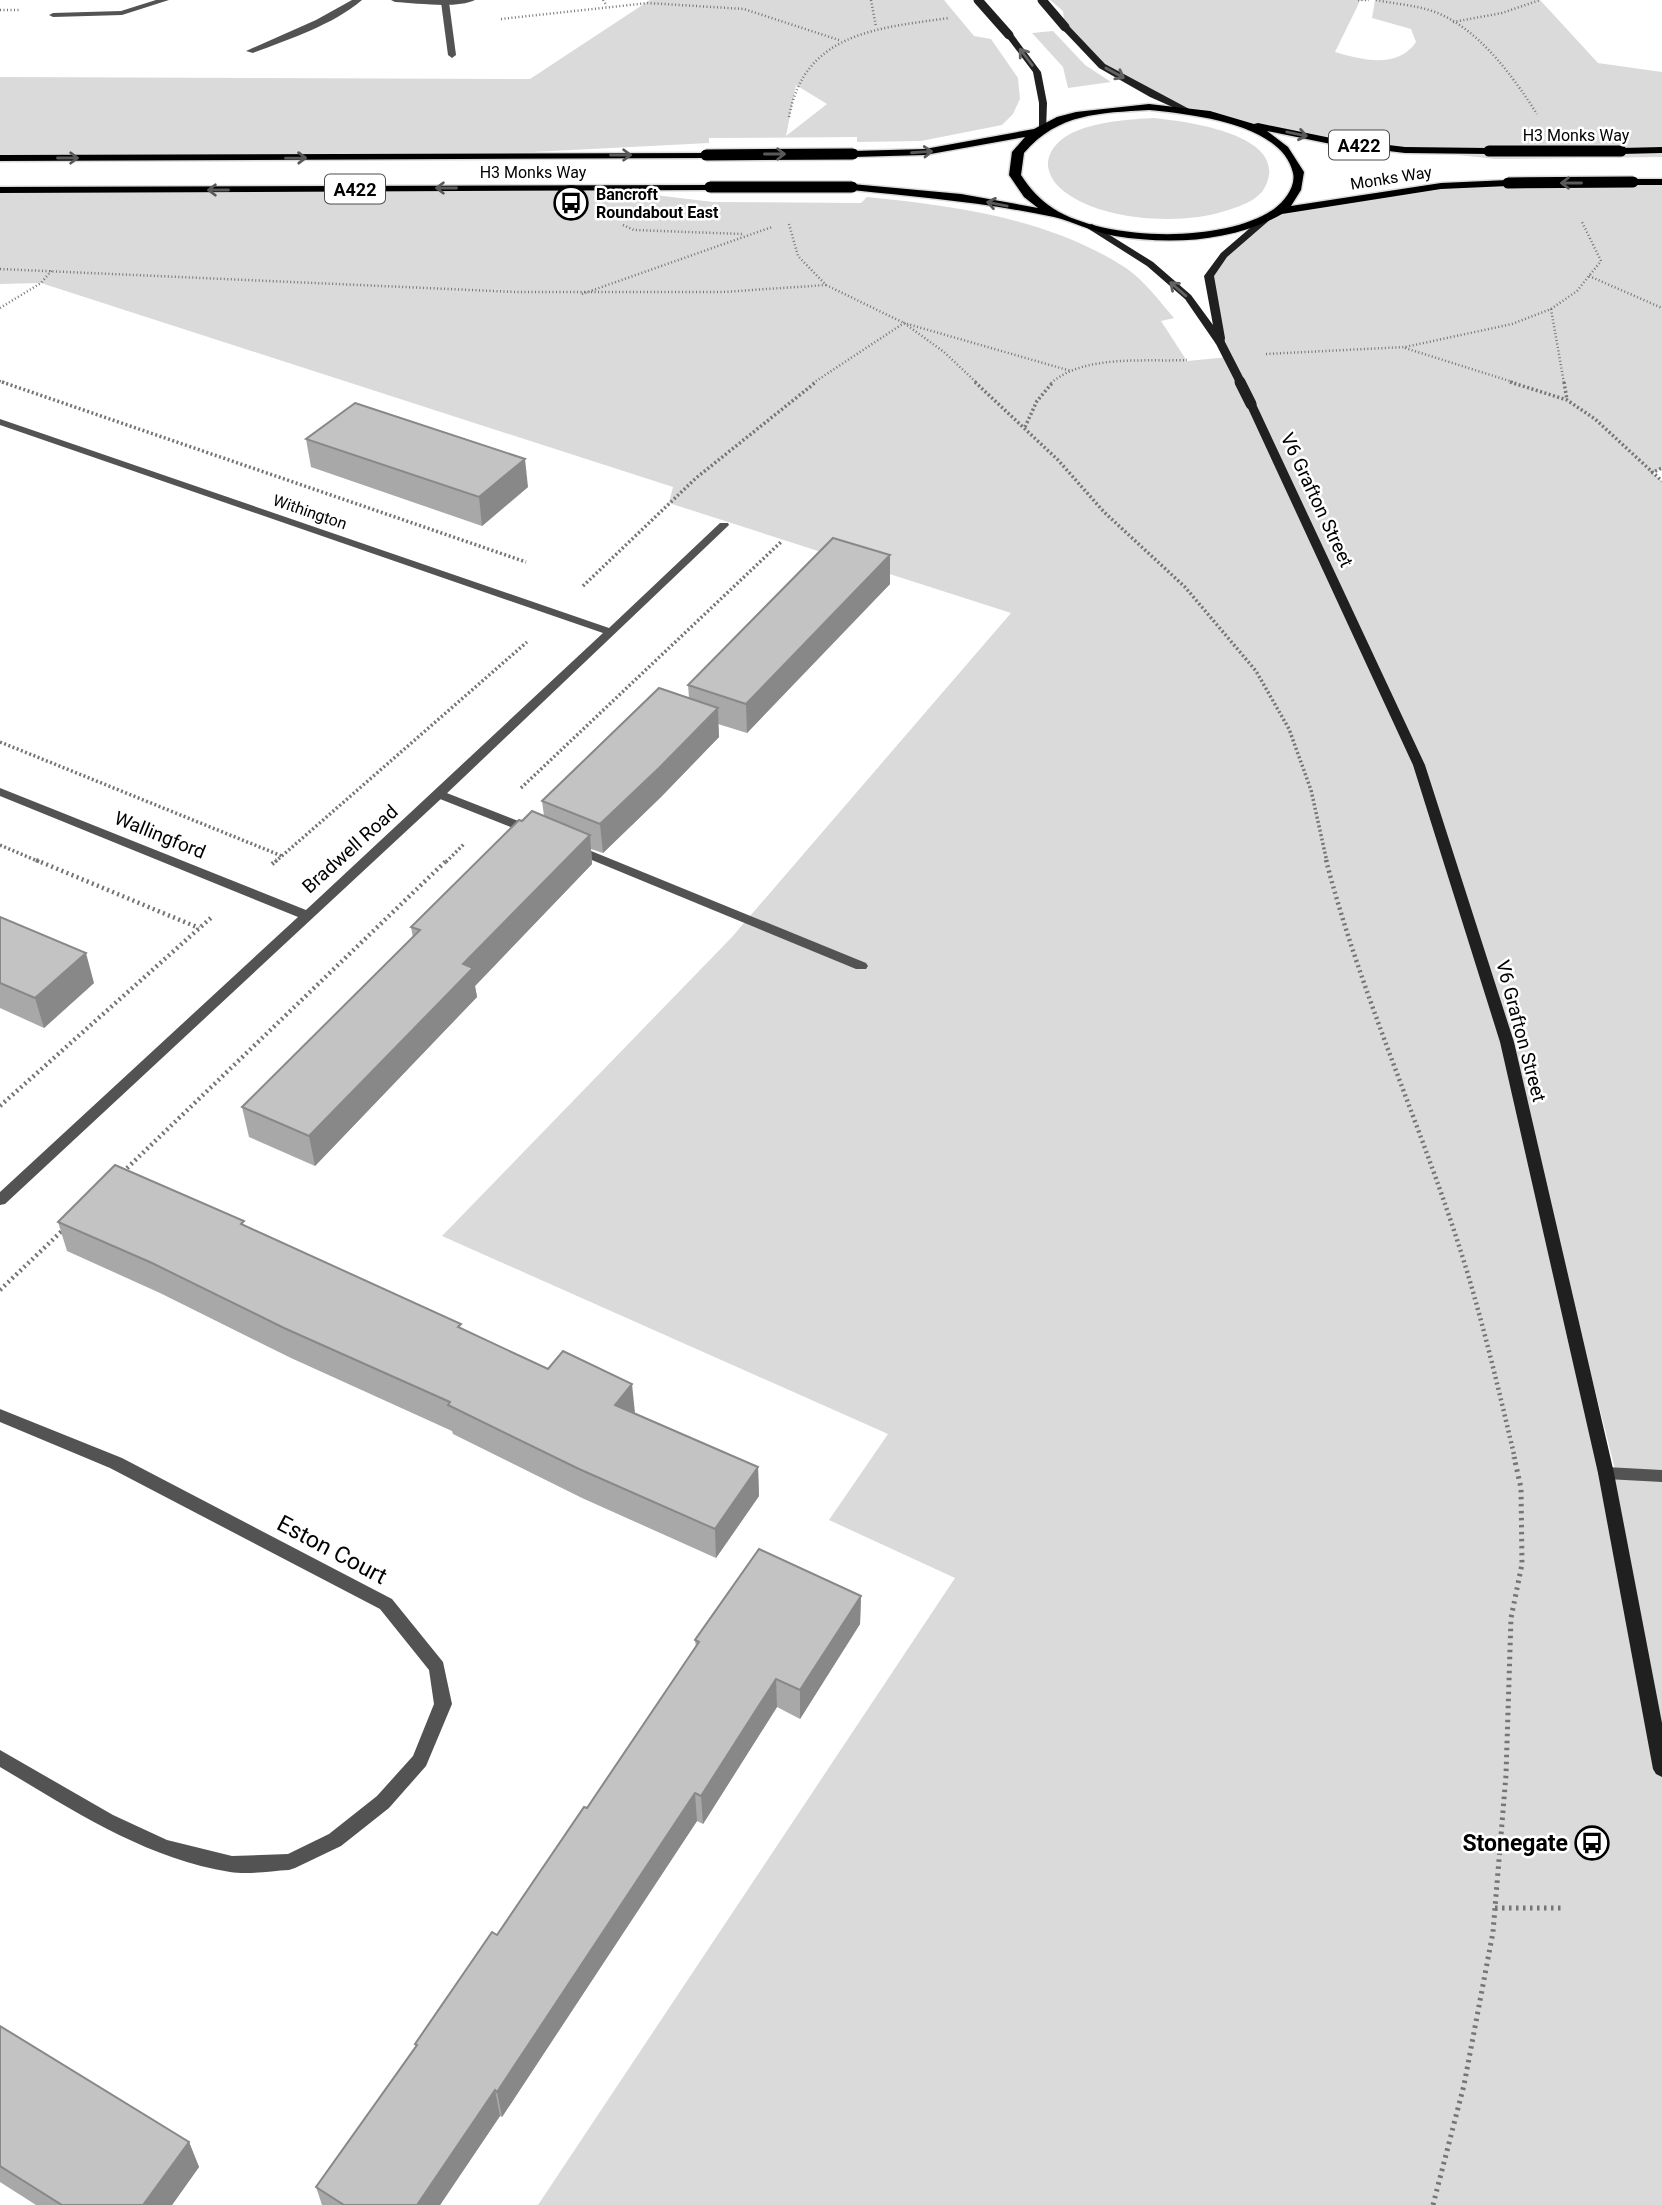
<svg xmlns="http://www.w3.org/2000/svg" width="1662" height="2205" font-family="Roboto,sans-serif">
<rect width="100%" height="100%" fill="#fff"/>
<g fill="#dadada" fill-rule="evenodd">
<path d="M650 0H944L974 36 991 39 1018 78 1020 99 1013 114 1002 125 921 141 857 142V137L709 138V143L457 156 0 158V77L530 79ZM796 85 827 104 786 136Z"/>
<path d="M1050 0H1369L1360 1 1335 52C1362 60 1398 69 1416 42L1411 29 1372 18 1375 0H1540L1598 63 1662 72V157L1495 159 1331 141 1189 111 1102 66 1065 27 1063 11Z"/>
<path d="M1053 31 1085 65 1111 82 1068 88 1063 67 1032 33Z"/>
<path d="M1153 118C1184 121 1292 134 1265 187 1258 201 1238 207 1225 211 1180 226 1093 221 1058 186 1052 180 1047 170 1048 162 1054 123 1121 120 1153 118Z"/>
<path d="M1662 182V468L1652 473 1662 481V2205H538L955 1578 829 1520 888 1434 442 1236 732 937 1011 613 669 503 673 487 41 283 0 284V190L588 187 713 202 861 203 867 197C956 206 1049 218 1126 268 1144 280 1160 302 1174 318L1161 321 1187 361 1229 357 1220 342 1209 276 1224 255 1279 211 1441 186ZM1518 1087 1616 1473 1606 1472Z"/>
</g>
<g fill="none" stroke-linecap="round" stroke-linejoin="round">
<defs>
<g id="primary">
<path d="M1149 104 1210 111 1254 124 1258 123 1331 138 1405 147 1489 148 1495 151 1489 154 1405 153 1331 144 1267 131 1288 147 1304 172 1301 190 1291 206 1441 183 1508 180 1514 183 1508 186 1441 189 1282 214C1232 242 1171 245 1115 236 1093 232 1074 222 1054 217 988 203 920 197 852 190L846 187 852 184 961 194 1038 208 1024 197 1009 175 1012 152 1025 137 925 155 853 157 847 154 853 151 925 149 1034 129 1057 117 1076 112ZM1149 110C1189 114 1282 123 1293 173 1296 186 1285 201 1274 209 1224 244 1105 241 1054 209 1039 199 1030 189 1021 175L1024 153C1058 113 1100 113 1149 110Z"/>
<path d="M1662 147V153L1621 154 1615 151 1621 148Z"/>
<path d="M710 153 712 155 706 158 0 161V155Z"/>
<path d="M1662 179V185H1633L1627 182 1633 179Z"/>
<path d="M714 185 716 187 710 190 0 193V187Z"/>
</g>
</defs>
<use href="#primary" stroke="#dbdbdb" stroke-width="3"/>
<g stroke="#757575" stroke-width="2.5" stroke-dasharray="1 2.5" stroke-linecap="butt">
<path d="M603 0 607 6"/>
<path d="M871 0 876 27"/>
<path d="M1358 0H1369"/>
<path d="M1376 0C1395 4 1416 5 1435 12 1479 29 1512 75 1537 114"/>
<path d="M0 10H20"/>
<path d="M501 19 648 3 744 9 839 40"/>
<path d="M1453 22 1502 13 1540 0"/>
<path d="M789 117C804 32 879 28 949 18"/>
<path d="M789 224 798 256 826 285 904 323 944 352 977 383"/>
<path d="M623 225 634 230 742 234"/>
<path d="M0 269 516 292H723L826 285"/>
<path d="M1589 276 1662 308"/>
<path d="M582 294 772 227"/>
<path d="M0 308 41 283 52 270"/>
<path d="M1551 309 1564 383"/>
<path d="M1405 348 1516 383"/>
<path d="M1266 354 1405 347 1512 324 1551 309 1577 291 1601 261 1582 222"/>
<path d="M0 381 7 383"/>
<path d="M813 383 904 323 1071 371"/>
<path d="M1051 383C1085 354 1145 362 1187 360"/>
</g>
<g stroke="#757575" stroke-width="3.5" stroke-dasharray="2 2.5" stroke-linecap="butt">
<path d="M2 382 526 562"/>
<path d="M975 382 1058 460 1104 512 1185 587 1256 671 1289 729 1311 790 1327 862"/>
<path d="M1510 382 1567 400 1595 419 1662 481"/>
<path d="M1564 382 1567 400"/>
<path d="M1025 427 1037 401 1053 382"/>
<path d="M1651 473 1662 468"/>
<path d="M583 586 696 478 816 382"/>
<path d="M0 742 282 856"/>
<path d="M521 788 782 541"/>
<path d="M0 845 40 862"/>
<path d="M275 862 527 642"/>
<path d="M446 862 465 843"/>
</g>
<g stroke="#757575" stroke-width="4.5" stroke-dasharray="2 3.5" stroke-linecap="butt">
<path d="M36 860 199 928"/>
<path d="M1326 860C1362 999 1424 1131 1466 1268 1485 1331 1500 1395 1515 1459"/>
<path d="M272 864 277 860"/>
<path d="M0 1106 213 916"/>
<path d="M123 1172 447 860"/>
<path d="M0 1290 64 1229"/>
</g>
<g stroke="#757575" stroke-width="5" stroke-dasharray="2.5 4.5" stroke-linecap="butt">
<path d="M1495 1908H1565"/>
<path d="M1433 2205 1464 2085 1493 1932 1506 1775 1511 1618 1522 1564 1521 1488 1514 1457"/>
</g>
<g fill="#535353" fill-rule="evenodd">
<path d="M352 0H362C333 25 289 39 253 53L246 51 316 20Z"/>
<path d="M443 0 449 2 456 55 452 58 448 55 441 2Z"/>
<path d="M439 790 536 828 538 831 532 835 528 834 435 797 433 794Z"/>
<path d="M574 844 866 963 868 966 866 969H856L570 851 568 848 570 845Z"/>
</g>
<g fill="#535353" fill-rule="evenodd">
<path d="M156 0H169L122 15 53 17 49 15 53 13 121 11Z"/>
<path d="M391 0H475C457 9 416 3 395 2Z"/>
<path d="M0 419 609 628 720 523H728L729 525 443 797 5 1204 0 1205V1192L298 917 0 796V788L306 910 603 633 0 425Z"/>
<path d="M0 1409 122 1458 392 1599 443 1662 452 1704 426 1766 389 1808 341 1846 295 1868 289 1870C270 1871 248 1875 230 1872 144 1858 73 1810 0 1767V1750L113 1815 167 1840 232 1856 288 1854 329 1834 377 1796 413 1756 434 1704 429 1670 380 1609 110 1468 0 1422Z"/>
<path d="M1606 1467 1662 1470V1482L1606 1479 1600 1478 1598 1473 1600 1468Z"/>
</g>
<g fill="#202020" fill-rule="evenodd">
<path d="M1062 25H1068L1105 64 1193 111 1186 113 1150 97 1099 68 1062 29Z"/>
<path d="M1006 33H1012L1041 72 1047 103 1046 131 1039 129V103L1033 72 1005 35Z"/>
<path d="M1264 216 1272 218 1227 257 1214 276 1225 338 1224 344H1216L1185 299 1147 266 1084 226 1092 224 1153 262 1191 295 1213 325 1204 276 1221 253Z"/>
<path d="M1251 401 1256 404 1425 765 1514 1042 1614 1473 1662 1723V1777L1656 1774 1653 1769 1598 1473 1500 1042 1413 765 1246 404Z"/>
</g>
<use href="#primary" fill="#000" fill-rule="evenodd"/>
<defs>
<g id="primary-bridge">
<path d="M1489 151H1621"/>
<path d="M706 155 853 154"/>
<path d="M1508 183 1633 182"/>
<path d="M710 187H852"/>
</g>
</defs>
<use href="#primary-bridge" stroke="#dbdbdb" stroke-width="14" stroke-linecap="butt"/>
<g stroke="#202020" stroke-width="9">
<path d="M978 0 1009 35"/>
<path d="M1042 0 1065 27"/>
<path d="M1220 342 1241 383"/>
</g>
<path stroke="#202020" stroke-width="11" d="M1240 382 1251 404"/>
<use href="#primary-bridge" stroke="#000" stroke-width="11"/>
</g>
<g fill="#a8a8a8">
<path d="M306 439 528 487 482 526 311 467Z"/>
<path d="M890 555V584L747 733 718 724 719 737 661 797 603 853 591 849 592 864 475 986 477 997 315 1166 249 1137 242 1107 413 938 411 927 522 821 544 816 542 801 689 698 688 685Z"/>
<path d="M0 917 94 983 44 1028 0 1008Z"/>
<path d="M58 1222 245 1226 461 1328 635 1413 758 1467 759 1496 716 1558 582 1498 453 1434 452 1431 291 1358 160 1293 67 1251Z"/>
<path d="M861 1596 860 1624 800 1719 777 1707 703 1824 697 1821 502 2117 500 2116 440 2205H322L316 2187 416 2047 415 2044 497 1935 587 1808 696 1647 695 1640Z"/>
<path d="M0 2026 189 2142 199 2167 172 2205H36L0 2182Z"/>
</g>
<g fill="#888">
<path d="M525 459 528 487 482 526 479 497Z"/>
<path d="M890 555V584L747 733 746 704Z"/>
<path d="M718 708 719 737 661 797 603 853 600 824Z"/>
<path d="M590 835 592 864 475 986 477 997 315 1166 309 1136 463 964Z"/>
<path d="M86 953 94 983 44 1028 35 998Z"/>
<path d="M632 1384 635 1413 615 1405Z"/>
<path d="M758 1467 759 1496 716 1558 715 1529Z"/>
<path d="M861 1596 860 1624 800 1719V1690Z"/>
<path d="M776 1679 777 1707 703 1824 701 1796Z"/>
<path d="M695 1793 697 1821 502 2117 497 2092Z"/>
<path d="M495 2090 500 2116 440 2205H417Z"/>
<path d="M189 2142 199 2167 172 2205H143Z"/>
</g>
<g fill="#c3c3c3" stroke="#888" stroke-width="2">
<path d="M355 403 525 459 479 497 306 439Z"/>
<path d="M833 538 890 555 746 704 688 685Z"/>
<path d="M659 688 718 708 659 768 600 824 542 801Z"/>
<path d="M532 811 590 835 463 964 473 968 309 1136 242 1107 420 930 411 927 519 820 522 821Z"/>
<path d="M0 917 86 953 35 998 0 983Z"/>
<path d="M115 1165 244 1221 241 1224 461 1324 458 1327 548 1369 563 1351 632 1384 615 1405 758 1467 715 1529 579 1469 448 1405 450 1402 284 1328 152 1263 58 1222Z"/>
<path d="M759 1549 861 1596 800 1690 776 1679 701 1796 695 1793 497 2092 495 2090 417 2205H344L316 2187 417 2045 415 2044 492 1932 497 1935 584 1807 587 1808 699 1642 695 1640Z"/>
<path d="M0 2026 189 2142 143 2205H62L0 2166Z"/>
</g>
<defs><path id="oneway-shaft" d="M-6 0H5M1.5-3L5.5 0L1.5 3" fill="none" stroke-width="1.6" stroke-linecap="round" stroke-linejoin="round" transform="scale(1.75)"/></defs>
<g stroke="#636363">
<use href="#oneway-shaft" transform="translate(1026 57) rotate(-127)"/>
<use href="#oneway-shaft" transform="translate(1115 73) rotate(29)"/>
<use href="#oneway-shaft" transform="translate(1178 289) rotate(-139)"/>
</g>
<g stroke="#595959">
<use href="#oneway-shaft" transform="translate(1297 134) rotate(12)"/>
<use href="#oneway-shaft" transform="translate(922 152) rotate(-4)"/>
<use href="#oneway-shaft" transform="translate(775 154)"/>
<use href="#oneway-shaft" transform="translate(621 155)"/>
<use href="#oneway-shaft" transform="translate(68 158)"/>
<use href="#oneway-shaft" transform="translate(296 158) rotate(-1)"/>
<use href="#oneway-shaft" transform="translate(1571 183) rotate(180)"/>
<use href="#oneway-shaft" transform="translate(446 188) rotate(180)"/>
<use href="#oneway-shaft" transform="translate(218 190) rotate(180)"/>
<use href="#oneway-shaft" transform="translate(997 204) rotate(-169)"/>
</g>
<defs>
<symbol id="bus-ring" viewBox="-11 -11 22 22"><circle r="9.5" fill="#fff" stroke="#000" stroke-width="1.5"/><path d="M-5-6H5V4H4V6H2V4H-2V6H-4V4H-5ZM-3.5-4V0h7V-4ZM-3.5 1.2v1.5H-2V1.2ZM2 1.2v1.5H3.5V1.2Z" fill="#000"/></symbol>
</defs>
<g fill-rule="evenodd">
<use href="#bus-ring" x="552" y="184" width="38" height="38"/>
<use href="#bus-ring" x="1573" y="1824" width="38" height="38"/>
</g>
<g text-anchor="middle" dominant-baseline="central" stroke-width="5" stroke-linejoin="round" paint-order="stroke">
<g font-size="16" fill="#000" stroke="#fff">
<text x="1576" y="135">H3 Monks Way</text>
<text x="533" y="172">H3 Monks Way</text>
<text transform="translate(1391 178) rotate(-9)">Monks Way</text>
<text transform="translate(310 512) rotate(19)">Withington</text>
</g>
<g font-size="16" font-weight="bold" fill="#000" stroke="#fff" text-anchor="start">
<text x="596" y="194">Bancroft<tspan x="596" dy="18">Roundabout East</tspan></text>
</g>
<g fill="#fff" stroke="#4c4c4c" stroke-width="2">
<rect x="1329" y="130.5" width="60" height="29" rx="5"/>
<rect x="325" y="174.5" width="60" height="29" rx="5"/>
</g>
<g font-size="18" font-weight="bold" fill="#000">
<text x="1359" y="145">A422</text>
<text x="355" y="189">A422</text>
</g>
<g font-size="19" fill="#000" stroke="#fff">
<text transform="translate(1317 500) rotate(65)">V6 Grafton Street</text>
<text transform="translate(160 835) rotate(22)">Wallingford</text>
<text transform="translate(350 849) rotate(-42)">Bradwell Road</text>
<text transform="translate(1521 1031) rotate(75)">V6 Grafton Street</text>
</g>
<g font-size="23" fill="#000" stroke="#fff">
<text transform="translate(332 1550) rotate(28)">Eston Court</text>
</g>
<g font-size="23" font-weight="bold" fill="#000" stroke="#fff" text-anchor="end">
<text x="1568" y="1843">Stonegate</text>
</g>
</g>
</svg>
